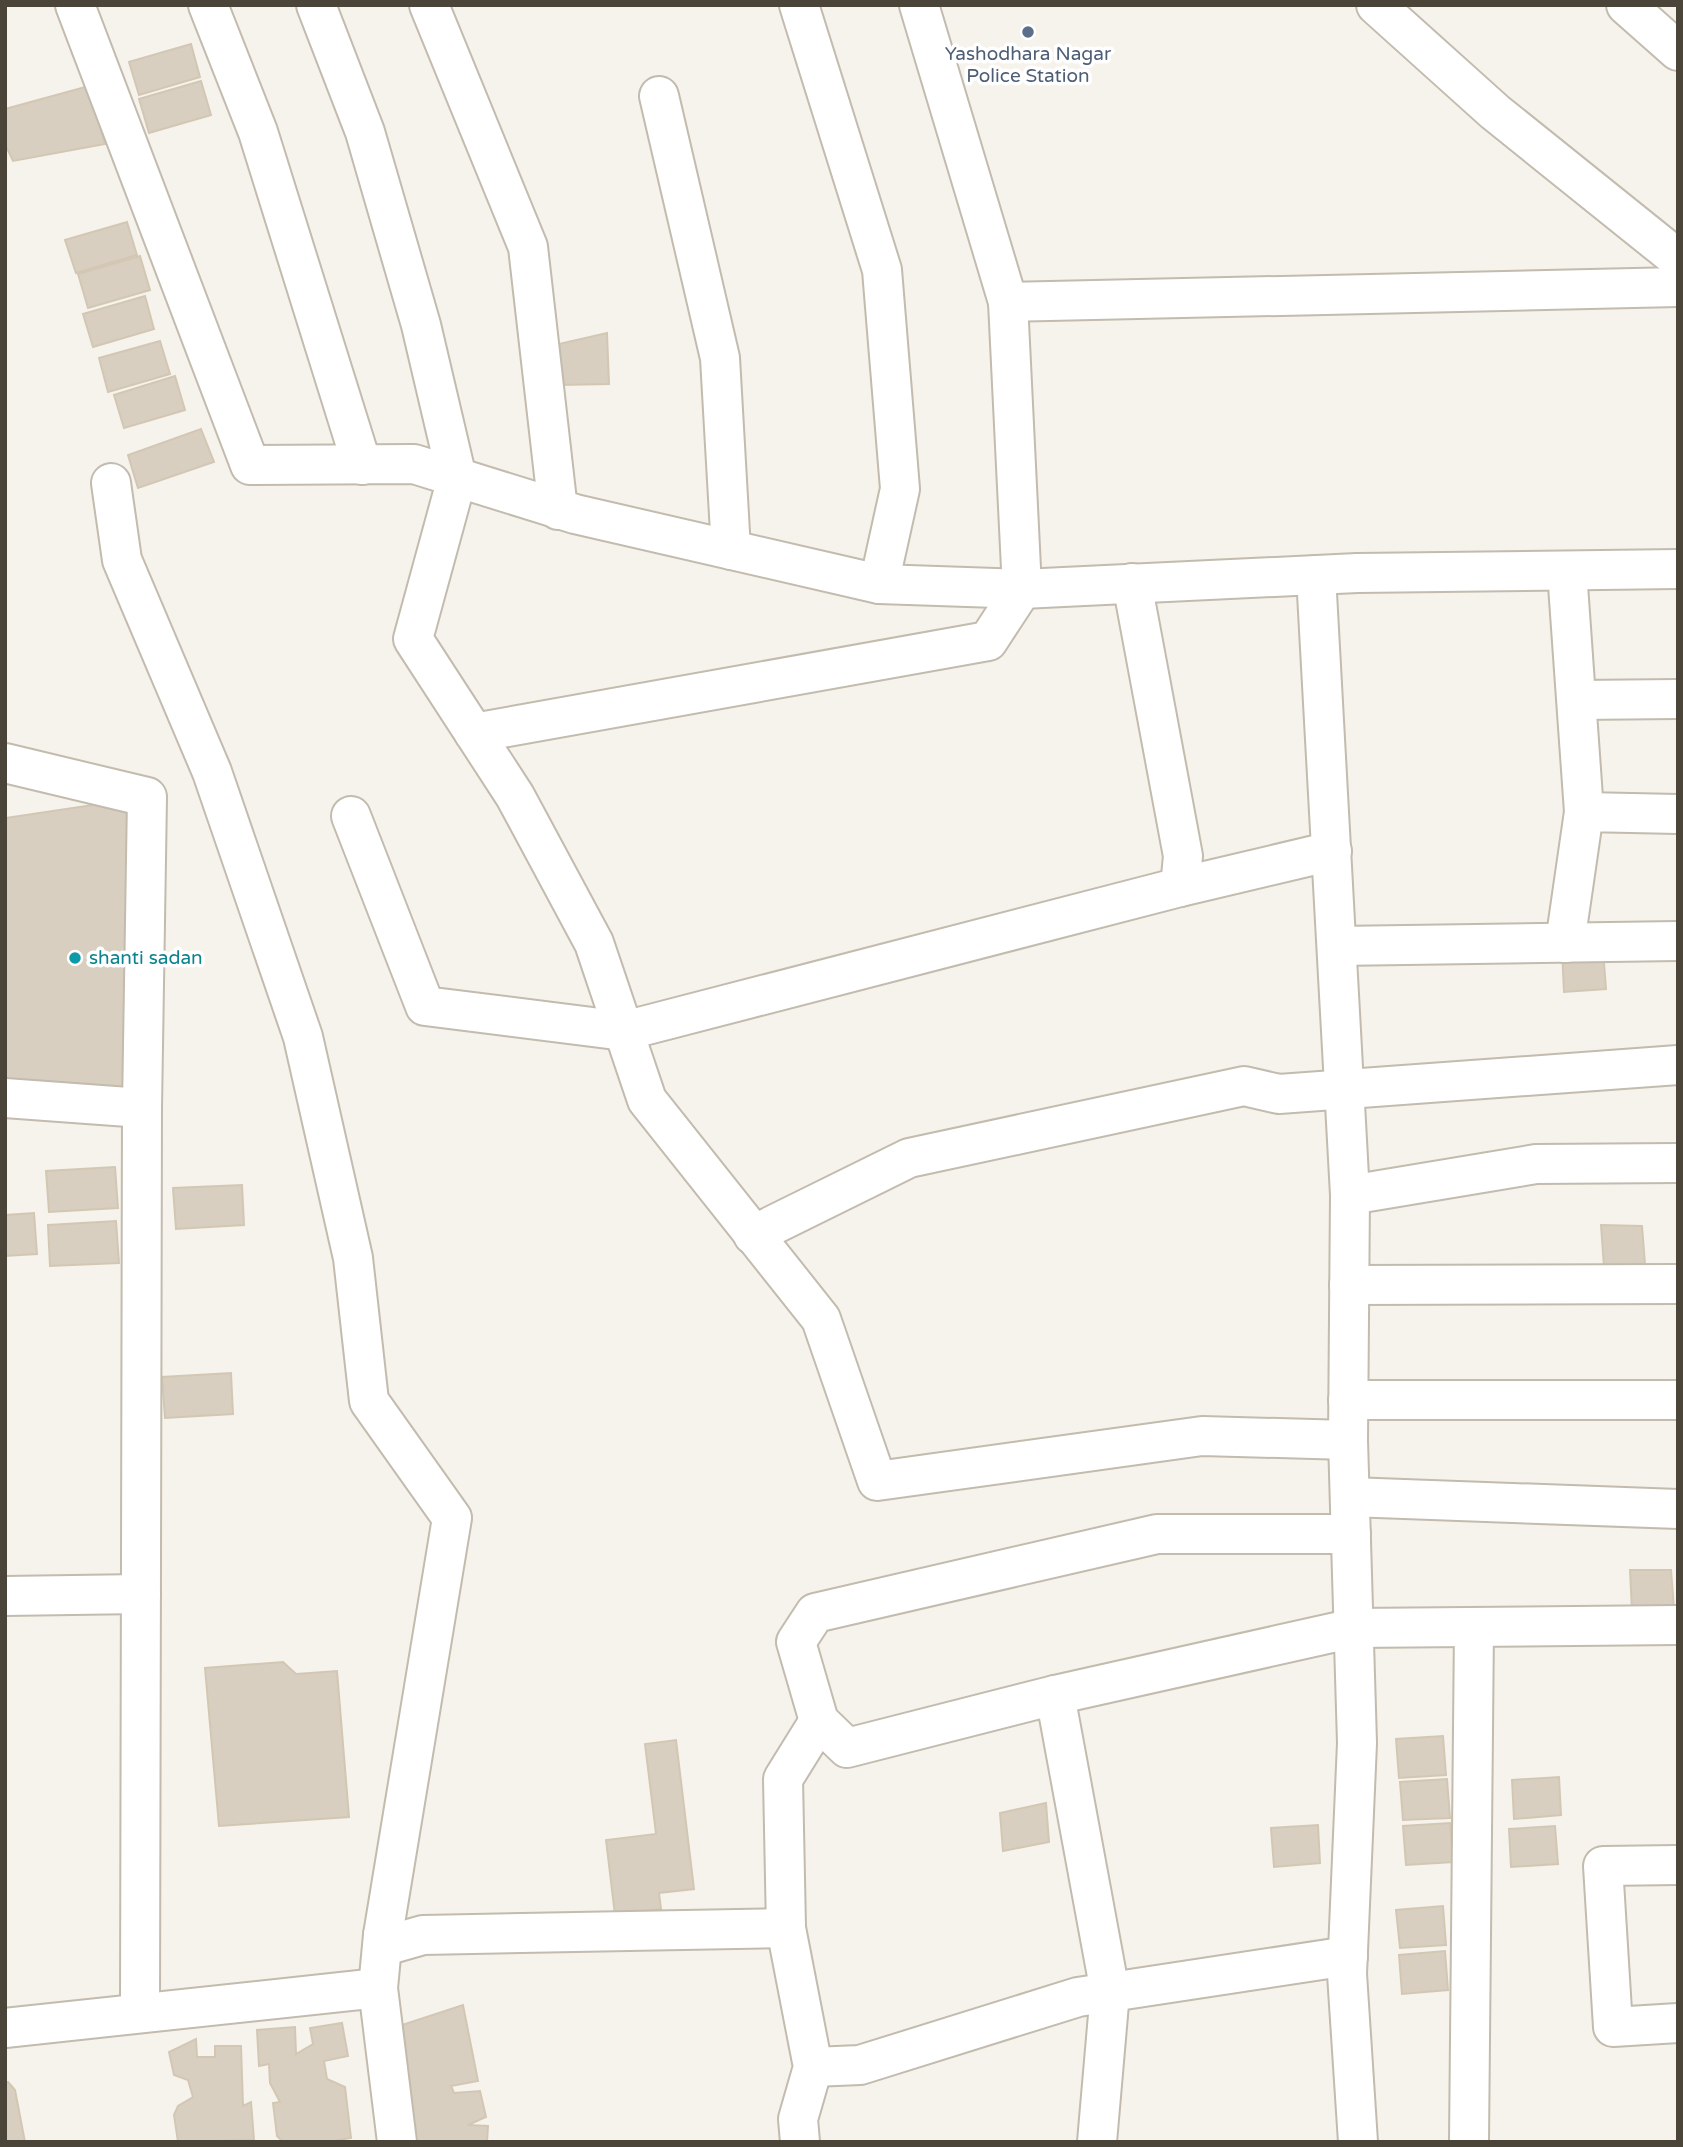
<svg xmlns="http://www.w3.org/2000/svg" width="1683" height="2147" font-family="'Varela Round',sans-serif">
<rect width="100%" height="100%" fill="#f6f3ec"/>
<g fill="#d8cfc1" stroke="#d3c7b4" stroke-width="2">
<path d="M191 44 200 77 139 95 129 62Z"/>
<path d="M201 81 211 115 149 133 139 99Z"/>
<path d="M89 86 105 144 13 161 5 144V109Z"/>
<path d="M127 222 137 255 76 273 65 240Z"/>
<path d="M140 256 150 290 88 308 78 274Z"/>
<path d="M145 296 154 329 93 347 83 314Z"/>
<path d="M607 333 609 384 560 385 559 344Z"/>
<path d="M160 341 170 374 108 392 99 358Z"/>
<path d="M175 376 185 410 124 428 114 395Z"/>
<path d="M201 429 214 462 138 488 128 455Z"/>
<path d="M147 797 142 1108 5 1098V818Z"/>
<path d="M1562 950H1603L1606 989 1564 992Z"/>
<path d="M115 1167 118 1208 49 1212 46 1171Z"/>
<path d="M242 1185 244 1225 176 1229 173 1188Z"/>
<path d="M34 1213 37 1254 5 1256V1215Z"/>
<path d="M116 1221 119 1263 50 1266 48 1225Z"/>
<path d="M1601 1225 1642 1226 1645 1264 1604 1267Z"/>
<path d="M231 1373 233 1414 165 1418 162 1377Z"/>
<path d="M1630 1570H1671L1674 1609 1632 1611Z"/>
<path d="M283 1662 296 1674 337 1671 349 1817 219 1826 205 1668Z"/>
<path d="M1443 1736 1446 1775 1399 1778 1396 1739Z"/>
<path d="M676 1740 694 1889 659 1893 661 1909 615 1915 606 1840 656 1834 645 1744Z"/>
<path d="M1559 1777 1561 1815 1514 1819 1512 1780Z"/>
<path d="M1447 1779 1450 1818 1403 1820 1400 1782Z"/>
<path d="M1046 1803 1049 1842 1003 1851 1000 1813Z"/>
<path d="M1450 1823 1453 1862 1406 1865 1403 1826Z"/>
<path d="M1318 1825 1320 1863 1274 1867 1271 1828Z"/>
<path d="M1555 1826 1558 1864 1511 1867 1509 1829Z"/>
<path d="M1443 1906 1446 1945 1400 1948 1396 1910Z"/>
<path d="M1445 1951 1448 1990 1402 1994 1399 1955Z"/>
<path d="M463 2005 478 2081 451 2086 454 2093 480 2091 486 2117 468 2125 488 2126 487 2142H406L393 2028Z"/>
<path d="M342 2023 348 2056 324 2061 327 2079 345 2087 351 2138 327 2142H283L277 2136 273 2103 280 2102 270 2083 269 2064 259 2066 257 2030 295 2027 296 2054 313 2044 310 2028Z"/>
<path d="M196 2039 197 2057H215V2046H241L243 2106 251 2102 254 2140 178 2142 174 2115 178 2106 193 2097 188 2080 174 2075 169 2052Z"/>
<path d="M8 2082 15 2090 25 2142H5V2083Z"/>
</g>
<g fill="none" stroke-linecap="round" stroke-linejoin="round">
<defs>
<g id="street">
<path d="M75 5 250 465 414 464 575 514 879 584 1022 589 1357 573 1678 569"/>
<path d="M208 5 258 132 362 465"/>
<path d="M316 5 365 132 421 325 457 478 413 639 515 796 594 943 647 1100 821 1319 877 1481 1202 1436 1348 1440"/>
<path d="M429 5 528 247 558 510"/>
<path d="M799 5 882 270 900 489 879 584"/>
<path d="M919 5 1008 302"/>
<path d="M1376 5 1495 112 1678 259"/>
<path d="M1626 5 1678 51"/>
<path d="M659 96 720 358 731 550"/>
<path d="M111 483 122 560 212 772 303 1037 353 1258 369 1401 452 1518 383 1935 378 1988 397 2142"/>
<path d="M1567 571 1584 812"/>
<path d="M1316 575 1350 1195 1348 1440 1357 1743 1347 1974 1358 2142"/>
<path d="M1577 700 1678 699"/>
<path d="M474 733 988 641 1022 589 1008 302 1678 287"/>
<path d="M5 763 147 797 142 1108 140 2013"/>
<path d="M351 816 425 1006 624 1031 1180 887 1183 856 1132 583"/>
<path d="M1180 887 1332 851"/>
<path d="M1565 943 1584 812 1678 814"/>
<path d="M1337 946 1678 941"/>
<path d="M5 1098 142 1108"/>
<path d="M1350 1195 1536 1164 1678 1163"/>
<path d="M753 1235 909 1158 1244 1086 1279 1094 1678 1065"/>
<path d="M1349 1285 1678 1284"/>
<path d="M1348 1400H1678"/>
<path d="M1350 1497 1678 1509"/>
<path d="M1351 1534H1157L815 1613 796 1642 819 1721 847 1748 1055 1695 1354 1628 1678 1625"/>
<path d="M5 1596 141 1594"/>
<path d="M1055 1695 1110 1992 1097 2142"/>
<path d="M1678 1865 1603 1866 1613 2027 1678 2023"/>
<path d="M383 1935 395 1943 423 1935 786 1928"/>
<path d="M5 2028 378 1988"/>
<path d="M813 2067 860 2065 1078 1997 1348 1956"/>
<path d="M800 2142 798 2119 813 2067 786 1928 783 1779 819 1721"/>
<path d="M1469 2142 1474 1627"/>
</g>
</defs>
<use href="#street" stroke="#c2bbae" stroke-width="42"/>
<use href="#street" stroke="#fff" stroke-width="38"/>
</g>
<circle fill="#5c6f8a" stroke="#fff" stroke-width="2.5" cx="1028" cy="32" r="7"/>
<circle fill="#0f9aa8" stroke="#fff" stroke-width="2.5" cx="75" cy="958" r="7"/>
<g text-anchor="middle" dominant-baseline="central" stroke-width="7" stroke-linejoin="round" paint-order="stroke">
<g font-size="19" fill="#4e5e75" stroke="#fff">
<text x="1028" y="54">Yashodhara Nagar<tspan x="1028" dy="22">Police Station</tspan></text>
</g>
<g font-size="19" fill="#0d838f" stroke="#fff" text-anchor="start">
<text x="89" y="958">shanti sadan</text>
</g>
</g>
<rect width="1683" height="2147" fill="none" stroke="#4b4439" stroke-width="14"/>
</svg>
